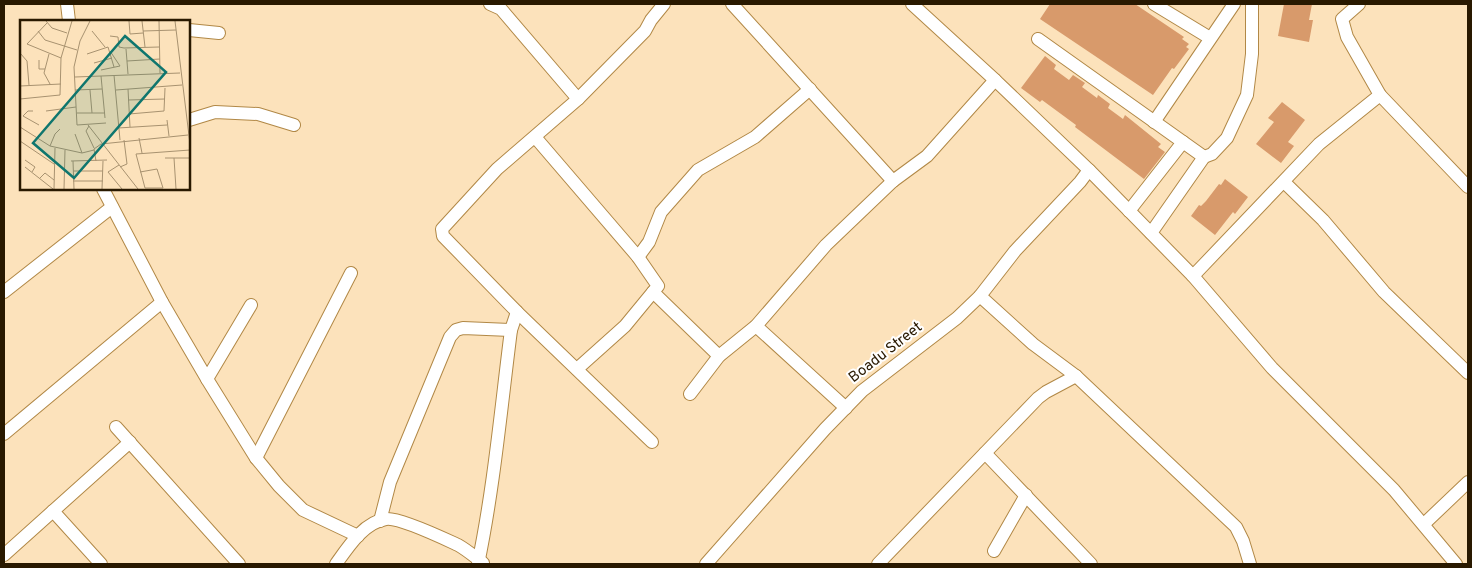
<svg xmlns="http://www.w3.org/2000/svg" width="1472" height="568" font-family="Overpass,sans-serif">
<rect width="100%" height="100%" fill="#fce2bb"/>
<g fill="#d89a6b">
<path d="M1050 4H1135L1184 37 1182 39 1189 44 1186 47 1189 49 1174 69 1172 68 1153 95 1040 19Z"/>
<path d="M1284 4H1312L1309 20H1313L1309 42 1278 36Z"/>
<path d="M1045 56 1056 65 1054 69 1069 80 1073 75 1085 83 1082 87 1097 98 1098 95 1110 104 1108 108 1123 119 1125 115 1161 144 1158 147 1165 152 1144 179 1075 127 1076 125 1042 100 1040 102 1021 88Z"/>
<path d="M1282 102 1305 120 1288 142 1294 146 1281 163 1256 144 1274 122 1268 118Z"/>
<path d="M1225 179 1248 197 1235 214 1233 212 1215 235 1191 216 1199 205 1201 206 1206 201 1219 184 1221 185Z"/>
</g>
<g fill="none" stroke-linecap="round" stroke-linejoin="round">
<defs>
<g id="minor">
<path d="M67 4 69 21"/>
<path d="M490 4 501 9 578 99"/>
<path d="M732 4 893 181"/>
<path d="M912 4 995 80 1089 170 1193 276 1272 368 1394 490 1456 564"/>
<path d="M1154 4 1210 38"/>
<path d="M1359 4 1342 19 1347 37 1380 95 1468 187"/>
<path d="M189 30 219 33"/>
<path d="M1038 39 1204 157 1212 154 1227 138 1247 95 1252 54V4"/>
<path d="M189 120 215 112 258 114 294 125"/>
<path d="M1154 122 1234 4"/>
<path d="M535 137 638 257 658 286 653 292 719 356"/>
<path d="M1284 182 1323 220 1384 292 1468 373"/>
<path d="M103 189 162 302 207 379 256 458 279 486 303 510 358 536"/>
<path d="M1129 211 1183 142"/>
<path d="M1151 233 1204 157"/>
<path d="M638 257 649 242 661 212 698 170 755 137 810 89"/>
<path d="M1193 276 1319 144 1380 95"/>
<path d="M4 292 112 207"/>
<path d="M980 296 1033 344 1076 376 1236 527 1243 541 1250 564"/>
<path d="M756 326 846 408"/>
<path d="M577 369 625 326 653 292"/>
<path d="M207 379 251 305"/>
<path d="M690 394 719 356 756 326 826 245 893 181 927 156 995 80"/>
<path d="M116 427 239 564"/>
<path d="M4 434 162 302"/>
<path d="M652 442 517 312 443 236 442 229 497 169 578 99 645 31 651 20 664 4"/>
<path d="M985 453 1091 564"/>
<path d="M256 458 351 273"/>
<path d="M53 511 101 564"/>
<path d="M380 521 390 482 450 337 456 330 463 328 511 330"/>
<path d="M1424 524 1468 482"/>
<path d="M994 551 1026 495"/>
<path d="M4 555 130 442"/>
<path d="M336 564C348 547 364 522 386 519 399 517 445 539 458 545 467 550 475 557 483 563"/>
<path d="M478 564C494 487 501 408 511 330L517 312"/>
<path d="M706 564 825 429 862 391 957 318 980 296 1015 251 1080 182 1089 170"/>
<path d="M878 564 1038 398 1046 392 1076 376"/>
</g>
</defs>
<use href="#minor" stroke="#b18846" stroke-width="14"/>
<use href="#minor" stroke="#fff" stroke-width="12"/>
</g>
<g text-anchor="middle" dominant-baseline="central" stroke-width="4" stroke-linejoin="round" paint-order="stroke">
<g font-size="15" fill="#291900" stroke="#fff">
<text transform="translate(886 353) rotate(-38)">Boadu Street</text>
</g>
</g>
<g transform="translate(20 20)">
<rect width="170" height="170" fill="#fce2bb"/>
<path fill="none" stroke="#a89270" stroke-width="1" d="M26 1 32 8 47 13M70 1 60 21 54 47 57 105 86 103M109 1 110 14 123 13M122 1 125 27M139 1 140 53M155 1 170 124M27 3 7 24 41 38M18 11 25 20 57 30M72 11 85 27M123 11 156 10M90 16 98 17 99 27 104 28 139 27M106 29 108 54M0 33 7 41 9 65M29 34 24 53 30 64M67 34 88 27 94 47M19 40V49H25M107 41 140 39M74 43 92 38M81 50 100 46 90 31M94 55 100 120M81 56 85 98M55 57 160 53M0 66 41 64M108 69 110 107M55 70 82 69M70 70 72 93M96 70 162 65M0 79 40 75 41 38 52 1M108 80 145 79M13 91H8L3 96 19 105M26 91 56 87M57 93H84M109 94 144 91 145 68M147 100 149 116M68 105 118 169M69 106 66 111 74 128M0 107 30 126 62 133 74 130M98 108 147 105M55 114 62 133M119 118 122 133M0 121 34 144M30 126 35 114 40 109M145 138H170M154 138 156 169M5 140 15 147 12 152M51 141 87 140M53 141 54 169M76 141 74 129 81 124 168 115M99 145 88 152 102 169M5 147 33 169M100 147 107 144 104 120M53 151H83M120 152 137 149 143 168M20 158 25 153 34 160M53 161H83M143 168H125L116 134 170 130M34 169 35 128M44 169 45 130M82 169 83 141"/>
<path fill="#0f766e" fill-opacity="0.15" stroke="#0f766e" stroke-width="2.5" d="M105 16 146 52 54 158 13 123Z"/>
<rect width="170" height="170" fill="none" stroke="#291900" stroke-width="2.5"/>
</g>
<rect width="1472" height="568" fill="none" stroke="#291900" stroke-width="10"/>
</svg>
